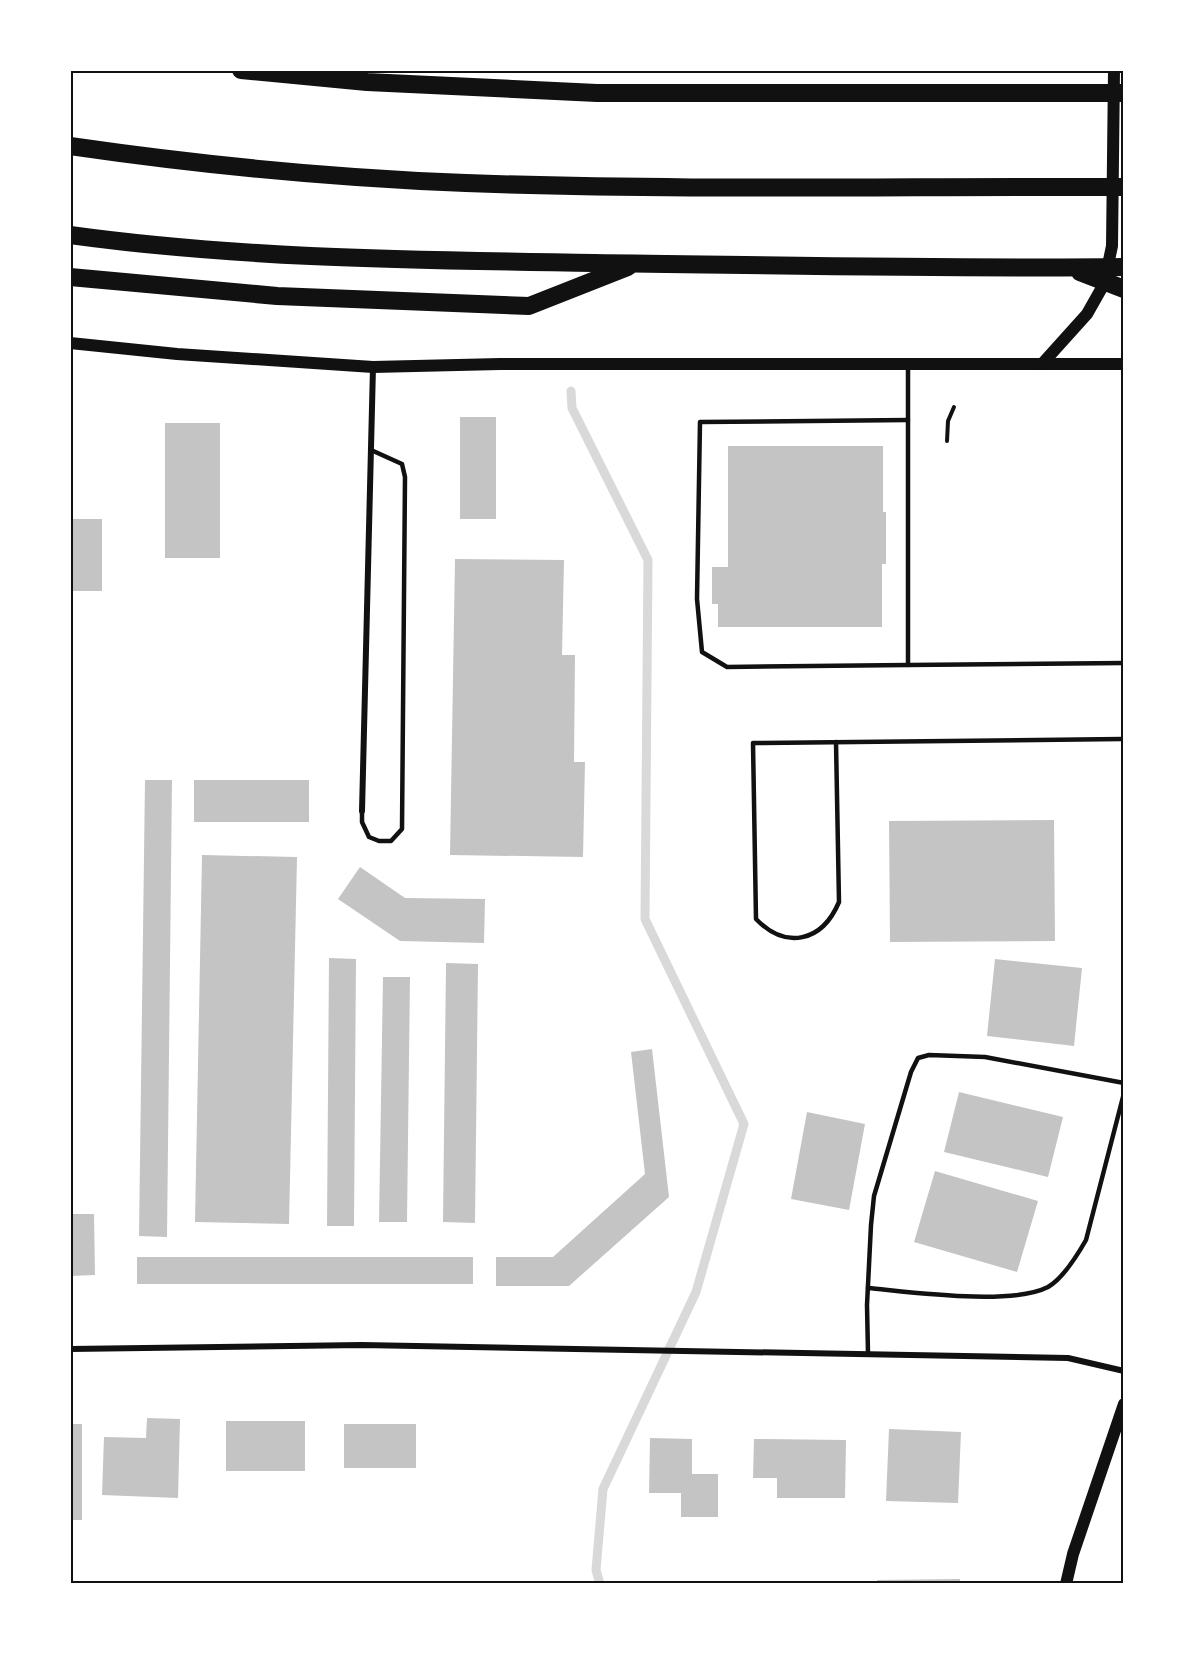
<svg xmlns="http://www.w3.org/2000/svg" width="1194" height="1654" font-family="'Fira Sans',sans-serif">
<rect width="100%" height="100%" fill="#fff"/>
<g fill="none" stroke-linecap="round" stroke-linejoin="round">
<path stroke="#d9d9d9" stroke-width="9" d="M571 391 572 408 648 560 645 919 744 1124 696 1292 603 1489 596 1570 600 1584"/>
</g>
<g fill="#c4c4c4">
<rect x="460" y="417" width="36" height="102"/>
<rect x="165" y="423" width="55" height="135"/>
<path d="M728 446H883V512H886V564H882V627H718V604H712V567H728Z"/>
<rect x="70" y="519" width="32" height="72"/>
<path d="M455 559 564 560 562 655H575L574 762H585L583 857 450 855Z"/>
<path d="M145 780H172L167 1237 139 1236Z"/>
<rect x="194" y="780" width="115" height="42"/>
<path d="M1054 820 1055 941 890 942 889 821Z"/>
<path d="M202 855 297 857 289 1224 195 1222Z"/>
<path d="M360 867 405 898 485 899 484 943 400 941 338 899Z"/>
<path d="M70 887H73L72 905H70Z"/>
<path d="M329 958 356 959 354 1226H327Z"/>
<path d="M995 959 1082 968 1074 1046 987 1036Z"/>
<path d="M446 963 478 964 475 1223 443 1222Z"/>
<path d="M383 977H410L407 1222H379Z"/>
<path d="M652 1049 669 1197 569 1286H496V1257H553L645 1174 631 1052Z"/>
<path d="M959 1092 1063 1117 1048 1177 944 1152Z"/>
<path d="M807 1112 865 1124 849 1210 791 1199Z"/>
<path d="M935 1171 1038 1201 1017 1272 914 1242Z"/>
<path d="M70 1214H94L95 1275 70 1276Z"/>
<rect x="137" y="1257" width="336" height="27"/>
<path d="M147 1418 180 1419 178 1498 102 1495 104 1437 146 1438Z"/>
<rect x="226" y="1421" width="79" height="50"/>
<rect x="70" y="1424" width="12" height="96"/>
<rect x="344" y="1424" width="72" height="44"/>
<path d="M889 1429 961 1432 958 1503 886 1501Z"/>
<path d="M650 1438 692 1439V1474H718V1517H681V1493H649Z"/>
<path d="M754 1439 846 1440 845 1498H777V1478H753Z"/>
<path d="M960 1579V1584H877V1580Z"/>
</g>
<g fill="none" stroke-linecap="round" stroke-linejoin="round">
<path stroke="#111" stroke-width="4" d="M947 441 948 421 954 407"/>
<g stroke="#111" stroke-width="4.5">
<path d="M908 365V665L1124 663"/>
<path d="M908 420 700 422 697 599 702 652 727 667 908 665"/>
<path d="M1124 739V894"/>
<path d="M836 742 839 902C822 942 786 950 756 919L753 743 1122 739"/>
<path d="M362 811V822L369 837 379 841H391L402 829 405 477 402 464 371 450"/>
<path d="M868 1288C911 1292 1011 1306 1048 1287 1062 1279 1078 1254 1086 1240L1124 1093"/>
<path d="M868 1354 867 1305 871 1225 874 1196 911 1072 918 1058 929 1055 985 1057 1124 1083"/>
</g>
<g stroke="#111" stroke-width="6">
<path d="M362 811 373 367"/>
<path d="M70 1349 362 1345 1068 1358 1124 1371"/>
</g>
<g stroke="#111" stroke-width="12">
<path d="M70 343 177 354 373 367 500 364H1124"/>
<path d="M1042 364 1087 314 1104 284 1112 246 1114 70"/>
<path d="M1066 1584 1073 1554 1124 1404"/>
</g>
<g stroke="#111" stroke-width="18">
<path d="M241 70 367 82 597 93H1124"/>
<path d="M70 146C201 165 334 178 466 183 685 191 905 186 1124 187"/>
<path d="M70 235C244 259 419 260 594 263 770 265 947 269 1124 267"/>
<path d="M1080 272 1124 289"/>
<path d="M70 277 277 296 529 306 628 267"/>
</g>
</g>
<rect width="1194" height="1654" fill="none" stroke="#ffffff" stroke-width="144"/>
<rect x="72" y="72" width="1050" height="1510" fill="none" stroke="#111" stroke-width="2"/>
</svg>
